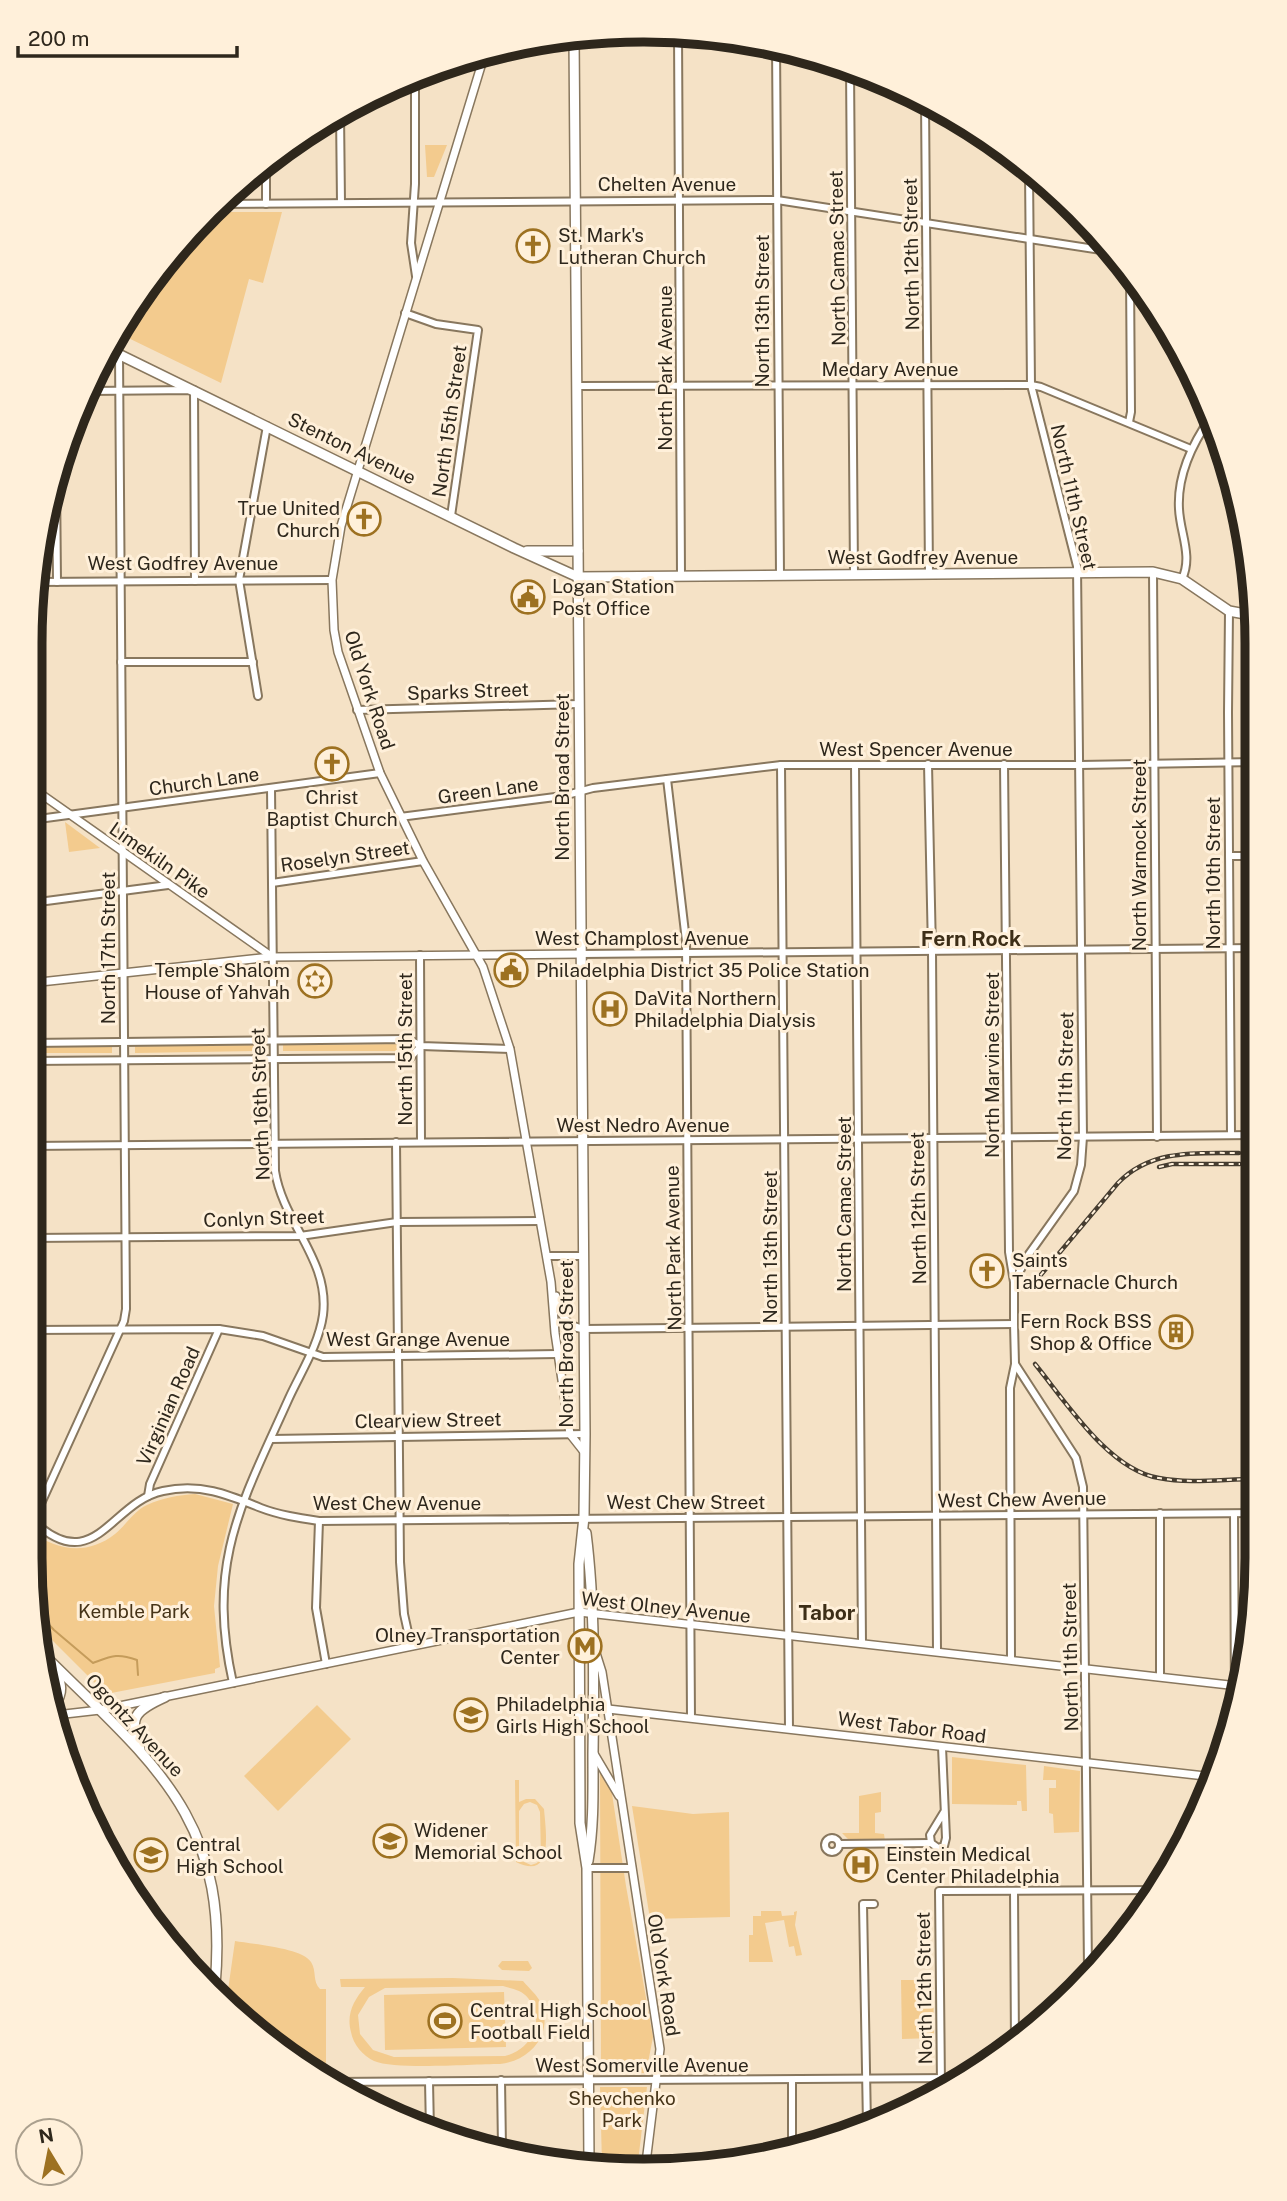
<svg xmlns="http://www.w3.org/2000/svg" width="1287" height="2201" font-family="'Public Sans',sans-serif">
<rect width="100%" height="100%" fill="#f5e2c6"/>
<g fill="#f3cb8e" fill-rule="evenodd">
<path d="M425 145H447L434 177H427Z"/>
<path d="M207 212H282L263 283 249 279 221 383 118 333 133 302Z"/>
<path d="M65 822 100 848 69 852Z"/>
<path d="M407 1044 414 1047 407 1051H283V1045Z"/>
<path d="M262 1045V1051L135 1053V1046Z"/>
<rect x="37" y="1046" width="75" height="7"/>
<path d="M195 1494 233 1504 218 1566 214 1606 220 1667 215 1669V1673L106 1694 42 1630 30 1557V1530C56 1551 87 1556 115 1534 126 1525 134 1511 147 1505 162 1498 179 1495 195 1494Z"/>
<path d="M317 1705 351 1739 278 1811 244 1776Z"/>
<path d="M952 1757 1026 1765 1027 1811H1022L1021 1801H1017V1805L952 1804Z"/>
<path d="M1044 1766 1080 1771 1079 1832 1054 1833 1053 1814 1049 1813V1788H1056V1780H1043Z"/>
<path d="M600 1770 611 1787 626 1886 653 2037 646 2073H601Z"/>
<path d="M515 1780H519V1802L526 1799H535L544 1809C546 1833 554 1881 516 1862ZM530 1802 537 1805 540 1812 541 1857 537 1863 531 1865 522 1861 519 1854V1811L524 1804Z"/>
<path d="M881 1792V1812L875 1813V1833L884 1834 885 1841 851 1842 842 1833H859V1796Z"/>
<path d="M632 1806 693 1814 729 1812 730 1917 650 1919Z"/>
<path d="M761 1911H781L782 1916 794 1915V1912L797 1911 795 1925 802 1955 796 1956 794 1946 789 1947 784 1920 765 1923 773 1962H749V1935H753V1916H761Z"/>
<path d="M235 1941C252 1944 303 1948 311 1962 317 1971 312 1981 320 1989H326V2070H307L302 2068 227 1997Z"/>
<path d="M502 1961H528L532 1968 529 1971 502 1970 498 1966Z"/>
<path d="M453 1978 523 1981C529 1988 537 1995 541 2003 554 2034 530 2061 500 2064 473 2064 395 2070 374 2061 363 2056 353 2044 351 2032 346 2014 354 2000 365 1987H341L340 1979ZM503 1986C512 1989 522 1990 528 1998 547 2022 530 2050 505 2056L394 2057 373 2050 360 2034 358 2015 369 1997 385 1988Z"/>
<path d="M901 1980H933L934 2038 902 2039Z"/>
<path d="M504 1992 506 2047 385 2050 384 1995Z"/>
<path d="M600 2087H647L637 2170 602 2164Z"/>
</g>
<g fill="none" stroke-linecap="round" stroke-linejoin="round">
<path stroke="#c59c5b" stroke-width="2" d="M39 1614 54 1630 93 1663C112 1656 117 1653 137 1660L138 1675"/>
<defs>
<g id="minor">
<path d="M678 33 681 576"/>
<path d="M776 45 780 575"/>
<path d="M850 68 854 574"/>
<path d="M415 74V184L411 243 416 276"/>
<path d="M925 102 929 574"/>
<path d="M340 113 341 203"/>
<path d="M1029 172 1031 385 1077 566 1083 1137 1081 1165 1074 1191 1029 1254 1014 1282V1324L1015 1364 1076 1458 1083 1487 1088 1969"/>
<path d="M216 204 777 200 1114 252"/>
<path d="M266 204V163"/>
<path d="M405 313 436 324 478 330 451 516"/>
<path d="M577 386 1031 385 1041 387 1191 449"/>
<path d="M90 391 194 390 195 581"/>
<path d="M1129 422 1131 412 1130 274"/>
<path d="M56 477 57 582"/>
<path d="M1153 572 1157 1137"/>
<path d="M1182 579C1193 556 1180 533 1179 509 1177 475 1192 444 1211 417"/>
<path d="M35 582 332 580"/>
<path d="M1229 611 1228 712 1231 1135"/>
<path d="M121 662H253"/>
<path d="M258 696 239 580 267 426"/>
<path d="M357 710 579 704"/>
<path d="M928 764 932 951 937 1651"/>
<path d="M1004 764 1009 1252 1014 1282"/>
<path d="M781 765 789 1729"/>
<path d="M855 765 862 1643"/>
<path d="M667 779 686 941 691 1718"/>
<path d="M400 817 563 796 593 788 781 765H1080L1256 762"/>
<path d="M31 820 380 773"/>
<path d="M1229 856H1256"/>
<path d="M272 883 423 861"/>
<path d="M31 903 168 885"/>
<path d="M581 954 1256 948"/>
<path d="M420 955 421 1142"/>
<path d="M30 1043 408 1039 421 1046 510 1049"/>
<path d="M30 1061 410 1058 421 1046"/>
<path d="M396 1142 400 1562 404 1614 411 1646"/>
<path d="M30 1146 1256 1135"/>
<path d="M30 1238 300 1236 397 1222 540 1221"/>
<path d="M547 1256H583"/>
<path d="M584 1329 1014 1324"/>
<path d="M30 1330 219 1329 263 1336 323 1357 558 1354"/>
<path d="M271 1439 585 1434"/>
<path d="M148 1496 150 1484 219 1329"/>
<path d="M1160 1513V1677"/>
<path d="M1234 1514 1235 1703"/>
<path d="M30 1518C94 1581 110 1502 163 1491 200 1483 227 1494 261 1508 279 1515 299 1518 319 1521L1256 1513"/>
<path d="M33 1521 124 1321 126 1309 119 354"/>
<path d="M319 1521 316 1608 326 1664"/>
<path d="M1011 1660 1010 1388 1015 1364"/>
<path d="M233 1683C206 1562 241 1505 289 1398 301 1372 319 1344 323 1315 330 1260 283 1223 275 1171L271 788"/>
<path d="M942 1747 946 1838 944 1846 938 1848 931 1843 930 1835 944 1812"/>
<circle cx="832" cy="1845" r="7"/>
<path d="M839 1844 931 1843"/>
<path d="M587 1868H632"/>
<path d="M1014 1891 1015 2046"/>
<path d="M501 2080 502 2148"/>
<path d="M792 2080V2147"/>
<path d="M429 2081 430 2131"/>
<path d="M331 2082 954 2078"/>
<path d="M941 2085 939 1891 1158 1890"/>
<path d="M867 2125 863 1904H874"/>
</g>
<g id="tertiary">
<path d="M485 53 341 526 332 580 334 630 338 652 380 773 423 861 483 967 510 1049 551 1282 555 1333 570 1434 585 1453"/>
<path d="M31 787 271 956"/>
<path d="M31 983 271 957 581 954"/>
<path d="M556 1296C561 1313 564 1327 584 1329"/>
<path d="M596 1653 602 1672 660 2049 645 2171"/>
<path d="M608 1709 1214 1777"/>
<path d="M56 1715 100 1710 579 1612 1238 1686"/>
<path d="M593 1752 619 1796"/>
</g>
<g id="primary">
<path d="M574 37 585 1434 584 1517 579 1564 580 1823 587 1868 589 2162"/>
<path d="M110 350 514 548 578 577 1153 572 1182 579 1229 611 1256 616"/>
<path d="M527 551H578"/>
<path d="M586 1533C595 1605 594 1681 593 1754 593 1790 594 1825 588 1861"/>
<path d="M46 1657C154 1764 230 1819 215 1986"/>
<path d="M54 1705C64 1693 61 1684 56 1670"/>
<path d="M140 1749C127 1717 136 1710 165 1697"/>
</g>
</defs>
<use href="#minor" stroke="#88775e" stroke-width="10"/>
<use href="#tertiary" stroke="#88775e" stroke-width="10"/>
<use href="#primary" stroke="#88775e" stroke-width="12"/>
<use href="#minor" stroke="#fff" stroke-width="6"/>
<use href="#tertiary" stroke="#fff" stroke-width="7"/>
<use href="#primary" stroke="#fff" stroke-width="9"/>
<defs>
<g id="rail">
<path d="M1159 1167 1172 1164H1240"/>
<path d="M1034 1283 1118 1183C1151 1149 1196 1153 1239 1153"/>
<path d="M1035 1364C1066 1402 1109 1470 1159 1478 1190 1484 1224 1479 1256 1479"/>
</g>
</defs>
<use href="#rail" stroke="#463d30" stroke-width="4.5"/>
<use href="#rail" stroke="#fff0da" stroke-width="2" stroke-dasharray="5" stroke-linecap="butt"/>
</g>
<defs>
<symbol id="church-ring" viewBox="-11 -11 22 22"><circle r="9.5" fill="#fff0da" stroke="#9d7121" stroke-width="1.5"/><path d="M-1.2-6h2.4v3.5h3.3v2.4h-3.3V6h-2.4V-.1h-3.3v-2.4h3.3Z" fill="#9d7121"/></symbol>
<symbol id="civic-ring" viewBox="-11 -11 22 22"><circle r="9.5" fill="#fff0da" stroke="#9d7121" stroke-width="1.5"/><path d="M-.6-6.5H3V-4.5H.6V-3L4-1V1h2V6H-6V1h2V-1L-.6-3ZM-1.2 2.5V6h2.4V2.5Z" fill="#9d7121"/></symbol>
<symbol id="synagogue-ring" viewBox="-11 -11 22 22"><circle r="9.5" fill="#fff0da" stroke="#9d7121" stroke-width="1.5"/><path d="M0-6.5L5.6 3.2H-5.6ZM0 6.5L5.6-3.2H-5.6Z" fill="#9d7121"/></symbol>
<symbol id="hospital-ring" viewBox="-11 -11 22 22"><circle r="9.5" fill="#fff0da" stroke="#9d7121" stroke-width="1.5"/><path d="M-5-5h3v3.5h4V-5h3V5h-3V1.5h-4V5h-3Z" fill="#9d7121"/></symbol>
<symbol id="building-ring" viewBox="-11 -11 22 22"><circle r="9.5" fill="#fff0da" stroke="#9d7121" stroke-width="1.5"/><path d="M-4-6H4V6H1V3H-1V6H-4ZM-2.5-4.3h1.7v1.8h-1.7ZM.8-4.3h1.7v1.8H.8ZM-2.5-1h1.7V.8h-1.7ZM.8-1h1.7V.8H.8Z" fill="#9d7121"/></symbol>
<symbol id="metro-ring" viewBox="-11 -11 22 22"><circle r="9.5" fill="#fff0da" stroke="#9d7121" stroke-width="1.5"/><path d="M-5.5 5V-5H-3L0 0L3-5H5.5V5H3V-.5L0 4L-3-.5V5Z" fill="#9d7121"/></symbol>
<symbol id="school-ring" viewBox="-11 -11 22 22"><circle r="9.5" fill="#fff0da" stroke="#9d7121" stroke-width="1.5"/><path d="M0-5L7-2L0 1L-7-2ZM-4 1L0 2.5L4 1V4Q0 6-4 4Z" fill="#9d7121"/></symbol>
<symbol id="stadium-ring" viewBox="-11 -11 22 22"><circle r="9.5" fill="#fff0da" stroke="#9d7121" stroke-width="1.5"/><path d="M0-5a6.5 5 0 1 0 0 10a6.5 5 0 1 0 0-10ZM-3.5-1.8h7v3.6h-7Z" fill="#9d7121"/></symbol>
</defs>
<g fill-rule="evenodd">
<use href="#church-ring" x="514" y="227" width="38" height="38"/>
<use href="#church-ring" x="345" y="500" width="38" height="38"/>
<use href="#civic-ring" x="509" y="578" width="38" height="38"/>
<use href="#church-ring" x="313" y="745" width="38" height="38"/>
<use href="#civic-ring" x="492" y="951" width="38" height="38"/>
<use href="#synagogue-ring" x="296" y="962" width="38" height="38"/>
<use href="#hospital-ring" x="591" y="990" width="38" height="38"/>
<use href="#church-ring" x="968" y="1252" width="38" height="38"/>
<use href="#building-ring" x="1157" y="1313" width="38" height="38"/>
<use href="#metro-ring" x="566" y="1627" width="38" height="38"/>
<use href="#school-ring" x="452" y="1696" width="38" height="38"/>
<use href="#school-ring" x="371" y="1822" width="38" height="38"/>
<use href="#school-ring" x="132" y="1836" width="38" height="38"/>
<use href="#hospital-ring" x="842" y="1846" width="38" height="38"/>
<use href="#stadium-ring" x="426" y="2002" width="38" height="38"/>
</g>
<g text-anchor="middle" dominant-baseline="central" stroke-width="6" stroke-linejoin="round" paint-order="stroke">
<g font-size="19" fill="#2e271c" stroke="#fff0da">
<text x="667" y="184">Chelten Avenue</text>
<text transform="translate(911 254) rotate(-91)">North 12th Street</text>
<text transform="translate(837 258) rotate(-91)">North Camac Street</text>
<text transform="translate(762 311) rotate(-90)">North 13th Street</text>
<text transform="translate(665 368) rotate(-90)">North Park Avenue</text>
<text x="890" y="369">Medary Avenue</text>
<text transform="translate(449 421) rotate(-82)">North 15th Street</text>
<text transform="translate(352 448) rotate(26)">Stenton Avenue</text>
<text transform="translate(1074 497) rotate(77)">North 11th Street</text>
<text x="923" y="557">West Godfrey Avenue</text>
<text x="183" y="563">West Godfrey Avenue</text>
<text transform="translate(370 690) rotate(72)">Old York Road</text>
<text transform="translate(468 691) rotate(-2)">Sparks Street</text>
<text x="916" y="749">West Spencer Avenue</text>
<text transform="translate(562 777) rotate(-90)">North Broad Street</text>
<text transform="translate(204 781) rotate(-8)">Church Lane</text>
<text transform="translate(488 790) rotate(-8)">Green Lane</text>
<text transform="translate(1139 855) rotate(-90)">North Warnock Street</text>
<text transform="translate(345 856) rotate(-8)">Roselyn Street</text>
<text transform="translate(160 860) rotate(35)">Limekiln Pike</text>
<text transform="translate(1213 873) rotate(-90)">North 10th Street</text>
<text x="642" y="938">West Champlost Avenue</text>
<text transform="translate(108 948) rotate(-90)">North 17th Street</text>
<text transform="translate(405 1049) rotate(-90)">North 15th Street</text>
<text transform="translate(992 1065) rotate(-90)">North Marvine Street</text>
<text transform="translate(1065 1086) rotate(-89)">North 11th Street</text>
<text transform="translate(260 1104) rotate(-92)">North 16th Street</text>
<text x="643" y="1125">West Nedro Avenue</text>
<text transform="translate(844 1204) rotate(-90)">North Camac Street</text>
<text transform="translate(918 1208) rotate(-91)">North 12th Street</text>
<text transform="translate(264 1218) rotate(-2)">Conlyn Street</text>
<text transform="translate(770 1247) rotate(-90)">North 13th Street</text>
<text transform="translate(673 1248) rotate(-91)">North Park Avenue</text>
<text x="418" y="1339">West Grange Avenue</text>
<text transform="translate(566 1344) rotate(-90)">North Broad Street</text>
<text transform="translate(168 1406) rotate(-66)">Virginian Road</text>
<text transform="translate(428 1420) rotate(-1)">Clearview Street</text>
<text transform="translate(1022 1499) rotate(-1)">West Chew Avenue</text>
<text x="686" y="1502">West Chew Street</text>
<text x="397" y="1503">West Chew Avenue</text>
<text transform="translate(666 1607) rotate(6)">West Olney Avenue</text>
<text transform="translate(1070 1657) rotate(-91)">North 11th Street</text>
<text transform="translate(135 1725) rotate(47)">Ogontz Avenue</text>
<text transform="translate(912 1727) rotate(7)">West Tabor Road</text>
<text transform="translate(664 1975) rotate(81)">Old York Road</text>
<text transform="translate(924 1988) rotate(-91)">North 12th Street</text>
<text x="642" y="2065">West Somerville Avenue</text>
</g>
<g font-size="19" fill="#2e271c" stroke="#fff0da" text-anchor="start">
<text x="558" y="235">St. Mark's<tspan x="558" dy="22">Lutheran Church</tspan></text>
<text x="340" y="508" text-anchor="end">True United<tspan x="340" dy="22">Church</tspan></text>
<text x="552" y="586">Logan Station<tspan x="552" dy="22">Post Office</tspan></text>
<text x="332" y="797" text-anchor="middle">Christ<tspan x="332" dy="22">Baptist Church</tspan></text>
<text x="290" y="970" text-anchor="end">Temple Shalom<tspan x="290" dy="22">House of Yahvah</tspan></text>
<text x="536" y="970">Philadelphia District 35 Police Station</text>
<text x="634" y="998">DaVita Northern<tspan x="634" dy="22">Philadelphia Dialysis</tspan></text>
<text x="1012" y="1260">Saints<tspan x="1012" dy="22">Tabernacle Church</tspan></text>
<text x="1152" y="1321" text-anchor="end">Fern Rock BSS<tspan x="1152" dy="22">Shop &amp; Office</tspan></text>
<text x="560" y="1635" text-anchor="end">Olney Transportation<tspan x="560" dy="22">Center</tspan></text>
<text x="496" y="1704">Philadelphia<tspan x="496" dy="22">Girls High School</tspan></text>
<text x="414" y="1830">Widener<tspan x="414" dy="22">Memorial School</tspan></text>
<text x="176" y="1844">Central<tspan x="176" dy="22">High School</tspan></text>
<text x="886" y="1854">Einstein Medical<tspan x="886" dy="22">Center Philadelphia</tspan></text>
<text x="470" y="2010">Central High School<tspan x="470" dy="22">Football Field</tspan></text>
</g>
<g font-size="19" fill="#463418" stroke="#fff0da">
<text x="134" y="1611">Kemble Park</text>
<text x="622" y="2098">Shevchenko<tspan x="622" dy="22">Park</tspan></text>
</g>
<g font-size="21" font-weight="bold" fill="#3d2e17" stroke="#fff0da">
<text x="971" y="938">Fern Rock</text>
<text x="827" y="1612">Tabor</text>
</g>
</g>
<path d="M0 0H1287V2201H0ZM643 42H644A601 601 0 0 1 1245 643V1558A601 601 0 0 1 644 2159H643A601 601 0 0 1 42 1558V643A601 601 0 0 1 643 42Z" fill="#fff0da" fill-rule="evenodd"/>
<path fill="none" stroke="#2e271c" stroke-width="9" d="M643 42H644A601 601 0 0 1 1245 643V1558A601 601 0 0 1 644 2159H643A601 601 0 0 1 42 1558V643A601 601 0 0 1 643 42Z"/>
<g transform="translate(49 2152) rotate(350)"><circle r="33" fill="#fff0da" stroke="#aba08e" stroke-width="2"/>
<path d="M0-5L12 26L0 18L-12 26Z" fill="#9d7121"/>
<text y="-10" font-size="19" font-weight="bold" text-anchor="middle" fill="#2e271c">N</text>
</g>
<path d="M18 46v10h219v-10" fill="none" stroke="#2e271c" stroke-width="3.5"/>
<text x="28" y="46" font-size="21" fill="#2e271c" stroke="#fff0da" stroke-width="5" paint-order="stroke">200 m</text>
</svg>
